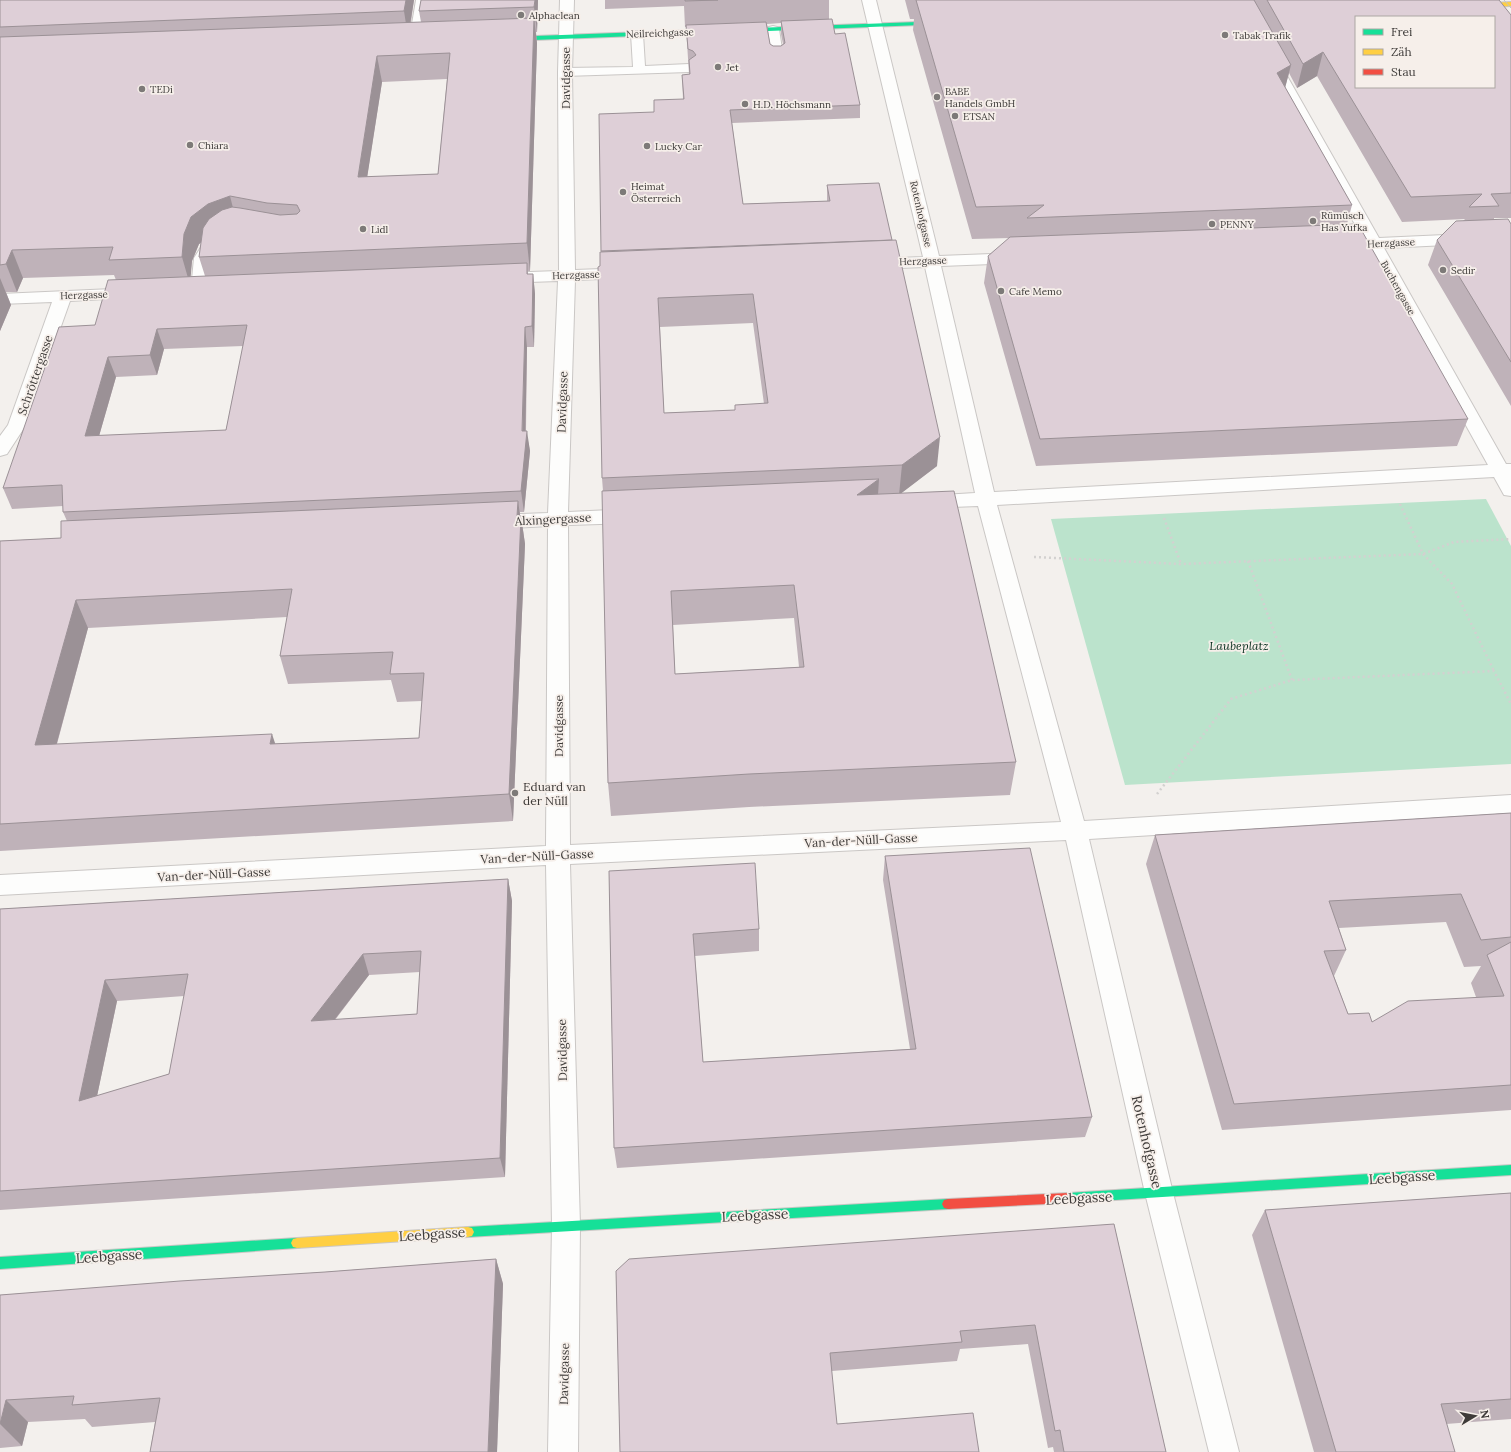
<svg xmlns="http://www.w3.org/2000/svg" width="1511" height="1452" font-family="Lora,serif">
<rect width="100%" height="100%" fill="#f3f0ed"/>
<path fill="#bbe3cc" d="M1486 499 1511 546V764L1125 785 1051 519Z"/>
<g fill="none" stroke-linecap="round" stroke-linejoin="round">
<defs>
<g id="lane">
<path d="M416 0H428L421 42 419 44H411L409 42Z"/>
<path d="M773 26 777 27 779 29 783 56 781 58H773L771 56 767 29 769 27Z"/>
<path d="M637 31 641 32 643 34 645 66 689 64 693 66 695 68 693 70 689 72 565 76 561 75 559 72 561 69 565 68 633 67 631 34 633 32Z"/>
<path d="M212 237 217 238 219 241 208 258 205 290 203 293 198 294 193 293 191 290 194 258 207 238Z"/>
</g>
<g id="street">
<path d="M560 0H574L572 72 575 270 628 268 634 269 636 273 634 277 628 278 575 280 568 512 632 509 639 511 642 516 639 521 632 523 568 525 570 845 1061 822 978 506 926 508 919 507 916 502 919 497 926 496 975 493 925 267 870 269 864 268 862 264 864 260 870 259 923 257 862 0H876L939 256 1018 253 1024 254 1026 258 1024 262 1018 263 941 266 994 492 1488 465 1368 249 1340 250 1334 248 1332 245 1334 242 1363 239 1264 60 1266 57 1271 56 1276 57 1278 60 1379 238 1511 232V242L1384 248 1506 464H1511V496L1504 495 1494 477 997 505 1084 821 1511 795V813L1089 839 1173 1193 1239 1452H1209L1145 1193 1066 840 570 864 580 1225 578 1452H548L552 1225 546 865 0 895V875L546 846 548 526 493 529 486 527 483 522 486 517 493 515 548 513 558 281 503 283 497 282 495 278 497 274 503 273 559 271 558 72Z"/>
<path d="M135 288 141 289 143 293 141 297 70 301 26 425 7 454 0 456V436L8 425 52 302 0 304V294Z"/>
</g>
<g id="fast">
<path d="M944 21 946 22V24L507 41 504 39 507 37Z"/>
<path d="M1511 1165V1175L1068 1203 1064 1202 1062 1198 1064 1194 1068 1193Z"/>
<path d="M948 1199 952 1200 954 1204 952 1208 948 1209 468 1237 464 1236 462 1232 464 1228 468 1227Z"/>
<path d="M297 1238 301 1239 303 1243 301 1247 297 1248 0 1269V1257Z"/>
</g>
<g id="slow">
<path d="M1511 2V6L1472 8 1469 6 1472 4Z"/>
<path d="M468 1227 472 1228 474 1232 472 1236 468 1237 297 1248 293 1247 291 1243 293 1239 297 1238Z"/>
</g>
<path id="jam" d="M1068 1193 1072 1194 1074 1198 1072 1202 1068 1203 948 1209 944 1208 942 1204 944 1200 948 1199Z"/>
</defs>
<use href="#lane" stroke="#cac7c5" stroke-width="2"/>
<use href="#street" stroke="#cac7c5" stroke-width="2"/>
<use href="#fast" stroke="#cac7c5" stroke-width="2"/>
<use href="#slow" stroke="#cac7c5" stroke-width="2"/>
<use href="#jam" stroke="#cac7c5" stroke-width="2"/>
<g stroke="#d3d1d0" stroke-width="2.5" stroke-dasharray="2 3" stroke-linecap="butt">
<path d="M1400 504 1423 554 1452 584 1494 671"/>
<path d="M1164 518 1181 564"/>
<path d="M1034 557 1181 564 1423 554 1454 542 1511 539"/>
<path d="M1248 561 1292 680"/>
<path d="M1157 794 1231 699 1292 680 1494 671 1511 704"/>
</g>
<use href="#lane" fill="#fdfdfc" fill-rule="evenodd"/>
<use href="#street" fill="#fdfdfc" fill-rule="evenodd"/>
<use href="#fast" fill="#16e098" fill-rule="evenodd"/>
<use href="#slow" fill="#ffcf43" fill-rule="evenodd"/>
<use href="#jam" fill="#f24e42" fill-rule="evenodd"/>
<path stroke="#c3c3c2" stroke-width="1" d="M1504 0 1511 8"/>
</g>
<g fill="#bfb2b9" fill-rule="evenodd">
<path d="M0 0H414L411 22H421L419 11 538 0 537 32H536L537 43 530 271H528V274H533L535 294 534 347H527L526 431 530 451 524 512H520V516H521L525 544 513 821 0 851V541L61 538 67 521 63 512V506L12 509 3 488 95 325 116 280 114 275 23 278 17 292H6L11 305 0 331ZM447 79 438 174 367 177 382 82ZM201 243 199 257 205 276 190 277 192 261 199 244ZM243 346 226 430 99 436 116 377 157 375 164 349ZM287 617 280 656 288 684 391 680 397 702 422 701 419 738 275 744H57L88 628Z"/>
<path d="M605 0H829V19L835 34 860 105V118L732 123 743 204 827 201V185L937 466 901 493 1016 762 1010 795 749 807 611 816 608 783 603 491 602 478 600 266 601 251 654 112 683 99 682 75 689 74 686 27H685L684 6 605 9ZM781 23V34L783 44 781 46H773L770 44 767 24ZM753 323 764 404 735 410 664 413 660 327ZM794 618 799 667 675 674 673 625Z"/>
<path d="M905 0H1499L1511 15V218H1494V219L1511 224V406L1428 265 1437 240 1464 220 1465 219 1402 222 1317 76 1297 88 1289 73 1285 87 1352 205 1347 224 1468 419 1457 446 1036 466 984 283 988 256 1010 238 972 239 913 30 914 19H910Z"/>
<path d="M1511 813V1110L1222 1130 1146 864 1155 835ZM1446 922 1464 967 1481 966 1471 983 1476 997 1372 1022 1348 1014 1334 976 1346 950 1339 928Z"/>
<path d="M885 856 1092 1117 1085 1137 617 1168 614 1148 609 871 759 929V951L695 956 703 1062 910 1049 883 880Z"/>
<path d="M508 879 512 901 505 1177 0 1210V909ZM420 972 417 1014 335 1020 369 975ZM184 996 169 1074 97 1096 117 1001Z"/>
<path d="M1511 1193V1419L1446 1424 1455 1452H1314L1252 1235 1265 1210Z"/>
<path d="M1114 1224 1166 1452H1054L1053 1447 1048 1448 1028 1344 960 1349 957 1361 832 1371 620 1452 616 1271Z"/>
<path d="M496 1259 503 1284 497 1452H150L155 1422 92 1427 85 1419 28 1422 22 1446 0 1448V1295L325 1272Z"/>
</g>
<g fill="#9b9196">
<path d="M406 0H414L408 37 404 11Z"/>
<path d="M535 0H538L537 32 534 7Z"/>
<path d="M534 18 537 43 530 271 527 243Z"/>
<path d="M1323 52 1317 76 1297 88 1303 64Z"/>
<path d="M377 56 382 82 363 204 358 177Z"/>
<path d="M1291 65 1283 96 1277 73Z"/>
<path d="M230 196 237 224 216 231 199 244 192 261 190 285 182 257 184 234 191 217 208 204Z"/>
<path d="M12 250 23 278 17 292 6 264Z"/>
<path d="M533 274 535 294 534 347 532 326Z"/>
<path d="M0 278 11 305 0 331Z"/>
<path d="M525 327 527 347 525 450 527 431 530 451 524 512 521 491Z"/>
<path d="M157 329 164 349 157 375 150 355Z"/>
<path d="M108 357 116 377 93 457 85 436Z"/>
<path d="M940 437 937 466 899 495 902 465Z"/>
<path d="M879 479 877 512 857 495Z"/>
<path d="M518 501 521 521V516L525 544 513 821 509 794 517 516Z"/>
<path d="M76 600 88 628 49 772 35 745Z"/>
<path d="M272 734 281 761 270 744Z"/>
<path d="M508 879 512 901 505 1177 500 1158Z"/>
<path d="M363 954 369 975 318 1041 311 1021Z"/>
<path d="M105 980 117 1001 92 1120 79 1101Z"/>
<path d="M496 1259 503 1284 497 1452H488Z"/>
<path d="M6 1400 28 1422 22 1446 0 1424Z"/>
</g>
<g fill="#decfd7" stroke="#9b9196" fill-rule="evenodd">
<path d="M0 0H406L404 11 0 27Z"/>
<path d="M421 0H535L534 7 419 11Z"/>
<path d="M685 0H718L685 1Z"/>
<path d="M916 0H1254L1291 65 1277 73 1352 205 1027 218 1044 205 976 207Z"/>
<path d="M1267 0H1499L1511 15V193L1491 194 1499 206 1469 207 1482 194 1411 197 1323 52 1303 64ZM1356 17H1494V87H1356Z"/>
<path d="M534 18 527 243 199 257 203 228 209 219 222 210 232 207 240 208 280 215 297 214 300 211 297 205 267 203 230 196 208 204 191 217 184 234 182 257 109 260 113 247 12 250 6 264 0 265V37ZM450 53 438 174 358 177 377 56Z"/>
<path d="M832 19 835 34 845 33 860 105 730 110 743 204 830 201 827 185 879 183 892 240 601 251 599 114 654 112V100L684 99 682 75 690 74 689 60 696 55 693 51 688 49 686 25 766 22 770 44 773 46H781L785 43 781 21Z"/>
<path d="M1508 219 1511 224V362L1437 240 1456 221Z"/>
<path d="M1358 224 1468 419 1040 439 988 256 1010 237Z"/>
<path d="M896 240 940 437 902 465 602 478 598 267 600 266V252ZM753 294 768 403 735 405V410L664 413 658 298Z"/>
<path d="M527 263V274H533L532 326 525 327 522 431H527L521 491 63 512 62 485 3 488 59 327 95 325 108 280ZM247 325 226 430 85 436 108 357 150 355 157 329Z"/>
<path d="M879 479 857 495 954 491 1016 762 749 774 608 783 602 491ZM794 585 804 667 675 674 671 591Z"/>
<path d="M518 501 517 516H521L509 794 0 824V541L61 538V521ZM292 589 280 656 393 652 390 674 424 673 419 738 270 744 272 734 35 745 76 600Z"/>
<path d="M1511 813V937L1481 940 1461 894 1329 901 1346 950 1324 951 1348 1014 1369 1013 1372 1022 1408 1001 1504 996 1487 955 1511 942V1085L1234 1104 1155 835Z"/>
<path d="M1030 848 1092 1117 614 1148 609 871 755 863 759 929 693 934 703 1062 916 1049 885 856Z"/>
<path d="M508 879 500 1158 0 1191V909ZM421 951 417 1014 311 1021 363 954ZM188 974 169 1074 79 1101 105 980Z"/>
<path d="M1511 1193V1399L1441 1404 1455 1452H1336L1265 1210Z"/>
<path d="M1114 1224 1166 1452H1064L1060 1430 1055 1431 1035 1325 960 1331 962 1342 830 1353 837 1424 973 1413 979 1452H620L616 1271 629 1259Z"/>
<path d="M496 1259 488 1452H150L160 1398 72 1405 74 1396 6 1400 0 1424V1295L180 1281 325 1272Z"/>
</g>
<g fill="#7d7a78" stroke="#f6efea" stroke-width="1.5">
<circle cx="521" cy="15" r="4"/>
<circle cx="1225" cy="35" r="4"/>
<circle cx="718" cy="67" r="4"/>
<circle cx="142" cy="89" r="4"/>
<circle cx="937" cy="97" r="4"/>
<circle cx="745" cy="104" r="4"/>
<circle cx="955" cy="116" r="4"/>
<circle cx="190" cy="145" r="4"/>
<circle cx="647" cy="146" r="4"/>
<circle cx="623" cy="192" r="4"/>
<circle cx="1313" cy="221" r="4"/>
<circle cx="1212" cy="224" r="4"/>
<circle cx="363" cy="229" r="4"/>
<circle cx="1443" cy="270" r="4"/>
<circle cx="1001" cy="291" r="4"/>
<circle cx="515" cy="793" r="4"/>
</g>
<g text-anchor="middle" dominant-baseline="central" stroke-width="3.5" stroke-linejoin="round" paint-order="stroke">
<g font-size="10" fill="#3e3b39" stroke="#f6efea" text-anchor="start">
<text x="529" y="15">Alphaclean</text>
<text x="1233" y="35">Tabak Trafik</text>
<text x="726" y="67">Jet</text>
<text x="150" y="89">TEDi</text>
<text x="945" y="91">BABE<tspan x="945" dy="12">Handels GmbH</tspan></text>
<text x="753" y="104">H.D. Höchsmann</text>
<text x="963" y="116">ETSAN</text>
<text x="198" y="145">Chiara</text>
<text x="655" y="146">Lucky Car</text>
<text x="631" y="186">Heimat<tspan x="631" dy="12">Österreich</tspan></text>
<text x="1321" y="215">Rümüsch<tspan x="1321" dy="12">Has Yufka</tspan></text>
<text x="1220" y="224">PENNY</text>
<text x="371" y="229">Lidl</text>
<text x="1451" y="270">Sedir</text>
<text x="1009" y="291">Cafe Memo</text>
</g>
<g font-size="10" fill="#3e3b39" stroke="#f6efea">
<text transform="translate(660 33) rotate(-2)">Neilreichgasse</text>
<text transform="translate(921 214) rotate(77)">Rotenhofgasse</text>
<text transform="translate(1391 243) rotate(-3)">Herzgasse</text>
<text transform="translate(923 261) rotate(-2)">Herzgasse</text>
<text transform="translate(576 275) rotate(-2)">Herzgasse</text>
<text transform="translate(1398 288) rotate(61)">Buchengasse</text>
<text transform="translate(84 295) rotate(-2)">Herzgasse</text>
</g>
<g font-size="12" fill="#3e3b39" stroke="#f6efea">
<text transform="translate(565 78) rotate(-90)">Davidgasse</text>
<text transform="translate(35 375) rotate(-71)">Schröttergasse</text>
<text transform="translate(562 402) rotate(-88)">Davidgasse</text>
<text transform="translate(553 519) rotate(-3)">Alxingergasse</text>
<text transform="translate(558 726) rotate(-90)">Davidgasse</text>
<text transform="translate(861 840) rotate(-3)">Van-der-Nüll-Gasse</text>
<text transform="translate(537 856) rotate(-3)">Van-der-Nüll-Gasse</text>
<text transform="translate(214 874) rotate(-3)">Van-der-Nüll-Gasse</text>
<text transform="translate(562 1050) rotate(-91)">Davidgasse</text>
<text transform="translate(564 1374) rotate(-89)">Davidgasse</text>
</g>
<g font-size="12" font-style="italic" fill="#0a3120" stroke="#f6efea">
<text x="1239" y="645">Laubeplatz</text>
</g>
<g font-size="12" fill="#3e3b39" stroke="#f6efea" text-anchor="start">
<text x="523" y="786">Eduard van<tspan x="523" dy="14">der Nüll</tspan></text>
</g>
<g font-size="14" fill="#3e3b39" stroke="#f6efea">
<text transform="translate(1147 1142) rotate(77)">Rotenhofgasse</text>
<text transform="translate(1402 1177) rotate(-4)">Leebgasse</text>
<text transform="translate(1079 1198) rotate(-3)">Leebgasse</text>
<text transform="translate(755 1215) rotate(-3)">Leebgasse</text>
<text transform="translate(432 1234) rotate(-4)">Leebgasse</text>
<text transform="translate(109 1256) rotate(-4)">Leebgasse</text>
</g>
</g>
<rect x="1355" y="16" width="140" height="72" fill="#f6efea" stroke="#aca7a3"/>
<rect x="1363" y="29" width="20" height="6" fill="#16e098" stroke="#aca7a3"/>
<text x="1391" y="36" font-size="12" fill="#3e3b39">Frei</text>
<rect x="1363" y="49" width="20" height="6" fill="#ffcf43" stroke="#aca7a3"/>
<text x="1391" y="56" font-size="12" fill="#3e3b39">Zäh</text>
<rect x="1363" y="69" width="20" height="6" fill="#f24e42" stroke="#aca7a3"/>
<text x="1391" y="76" font-size="12" fill="#3e3b39">Stau</text>
<g transform="translate(1475 1416) rotate(80)" stroke="#f6efea" stroke-width="3" paint-order="stroke">
<path d="M0-3L7 15L0 10L-7 15Z" fill="#3e3b39"/>
<text y="-6" font-size="11" font-weight="bold" text-anchor="middle" fill="#3e3b39">N</text>
</g>
</svg>
